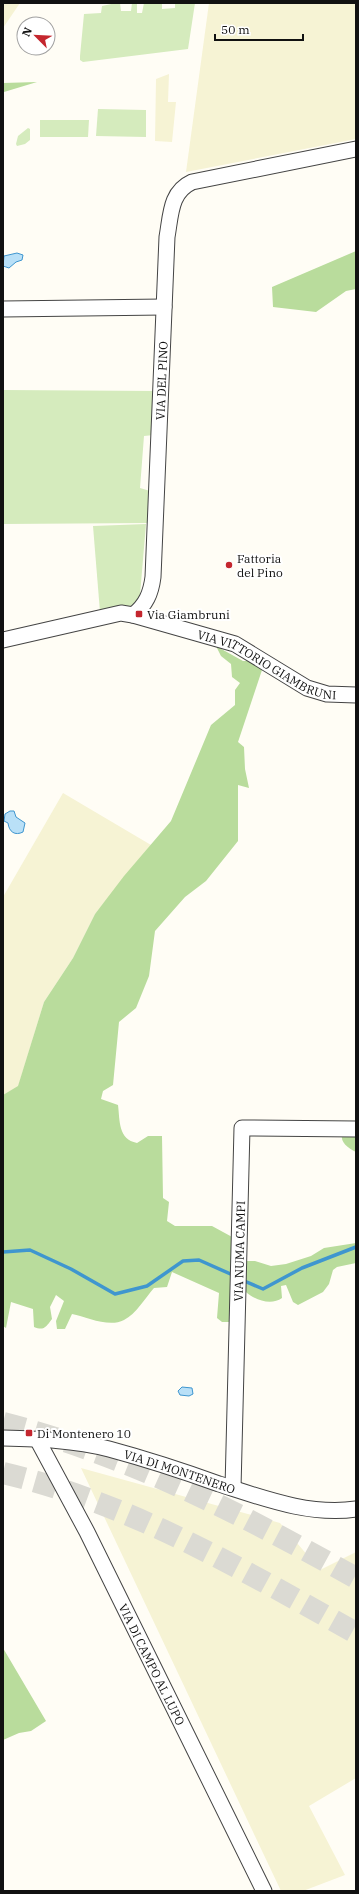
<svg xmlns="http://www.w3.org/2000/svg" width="359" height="1894" font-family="'IBM Plex Serif',serif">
<rect width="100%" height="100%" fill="#fffdf5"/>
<g fill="#f6f3d4">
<path d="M3 3H20L3 28Z"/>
<path d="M209 3H356V139L186 172Z"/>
<path d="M169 74 168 102H176L172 142 155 141 156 79Z"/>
<path d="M63 793 151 845 95 914 73 958 44 1002 18 1087 3 1095V897Z"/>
<path d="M81 1468 280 1523 320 1570 356 1552V1778L309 1806 345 1875 303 1891H281Z"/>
</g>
<g fill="#d5ebbd">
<path d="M116 3H120L121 11H131L132 3H137V13H142L144 3H162V9L175 8V3H195L188 49 83 62 80 60V56L84 14 101 13 102 6Z"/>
<path d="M98 109 146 110V137L96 136Z"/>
<path d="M40 120H89L88 137H40Z"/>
<path d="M28 128 30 129V140L25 144 17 146 16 144 18 136Z"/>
<path d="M3 390 156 391 154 435 144 436 140 488 150 491V523L3 524Z"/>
<path d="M146 524 140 595 137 603 127 608 100 612 93 526Z"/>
</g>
<g fill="#b9dc9c">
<path d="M37 82 4 92 3 94V83Z"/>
<path d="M356 251V289L346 291 316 312 273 307 272 287Z"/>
<path d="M216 646 243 661H250L263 667 238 742 244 747 245 769 249 788 238 785V841L206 881 185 897 155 931 149 976 136 1008 119 1022 113 1085 103 1091 101 1099 118 1105C120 1121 118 1139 137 1143L148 1136H162L163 1198 169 1202 167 1221 175 1226H212L234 1238 231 1322H222L217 1318 219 1293 172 1272 167 1287 154 1288C145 1298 136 1314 124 1320 109 1328 87 1317 72 1314L65 1329H57L56 1321 64 1301 56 1295 50 1307 52 1319C46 1327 44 1331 34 1327L33 1309 11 1302 6 1328 3 1326V1095L18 1086 44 1002 73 958 95 914 124 876 171 821 211 725 235 705V690L240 683 232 677 231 664 221 656Z"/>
<path d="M356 1128V1152C348 1148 340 1143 342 1133Z"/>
<path d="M356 1243V1263L337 1267 333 1270 329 1284 323 1292 298 1305 293 1302 286 1285 281 1286 282 1298C271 1306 254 1300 245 1291V1276L247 1271 245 1261H255L271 1266 286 1264 311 1256 324 1248Z"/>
<path d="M3 1648 46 1721 31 1731 19 1733 3 1740Z"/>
</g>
<g fill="#b9e0f7" stroke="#3f96cf">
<path d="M17 253 23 255 22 260 16 262 9 268 3 266 4 256Z"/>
<path d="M10 811H14L16 817 25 823 23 832C15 836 9 832 8 823L4 821 5 814Z"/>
<path d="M182 1387 192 1388 193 1394 189 1396 180 1395 178 1391Z"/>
</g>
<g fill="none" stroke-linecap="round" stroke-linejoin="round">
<g stroke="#3f96cf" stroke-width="3.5">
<path d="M3 1252 30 1250 71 1269 115 1294 147 1286 183 1261 199 1260 235 1276"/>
<path d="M242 1280 263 1289 302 1268 356 1247"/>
</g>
<g stroke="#dbdad3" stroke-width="22" stroke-dasharray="22 11" stroke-linecap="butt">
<path d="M3 1423C129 1455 243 1515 356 1578"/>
<path d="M3 1473C130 1503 243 1570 356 1633"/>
</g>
<defs>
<g id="minor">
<path d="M3 309 164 307"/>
<path id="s1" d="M133 615 235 644 307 688 327 694 356 695"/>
<path id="s2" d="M3 640 121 613 133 615C146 605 151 593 153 577L167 237C171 215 170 192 192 182L356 149"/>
<path id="s3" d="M3 1438C39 1439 74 1440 109 1449 146 1459 183 1471 219 1484 263 1498 310 1516 356 1509"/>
<path id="s4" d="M37 1439 87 1532 264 1891"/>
<path id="s5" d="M233 1488 242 1128 356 1129"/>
</g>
</defs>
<use href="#minor" stroke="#444" stroke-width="17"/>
<use href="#minor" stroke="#fff" stroke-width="15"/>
</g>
<g fill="#c4262e" stroke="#fff" stroke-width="1.5">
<circle cx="229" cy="565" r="4"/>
<rect x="135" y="610" width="8" height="8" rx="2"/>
<rect x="25" y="1429" width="8" height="8" rx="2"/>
</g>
<g text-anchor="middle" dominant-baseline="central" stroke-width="4" stroke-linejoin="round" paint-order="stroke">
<g font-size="12" fill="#111" stroke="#fff">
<text stroke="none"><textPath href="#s2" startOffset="374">VIA DEL PINO</textPath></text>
<text stroke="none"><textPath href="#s1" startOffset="144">VIA VITTORIO GIAMBRUNI</textPath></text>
<text stroke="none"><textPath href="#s5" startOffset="237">VIA NUMA CAMPI</textPath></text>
<text stroke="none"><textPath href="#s3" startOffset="181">VIA DI MONTENERO</textPath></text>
<text stroke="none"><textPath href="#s4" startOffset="253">VIA DI CAMPO AL LUPO</textPath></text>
</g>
<g font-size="12" fill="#111" stroke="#fff" text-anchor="start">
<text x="237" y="558">Fattoria<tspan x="237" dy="14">del Pino</tspan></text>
<text x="147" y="614">Via Giambruni</text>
<text x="37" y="1433">Di Montenero 10</text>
</g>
</g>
<rect width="359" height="1894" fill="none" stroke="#111111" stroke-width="8"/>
<g transform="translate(36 36) rotate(294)"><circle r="19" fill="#ffffff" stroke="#a0a0a0"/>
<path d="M0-3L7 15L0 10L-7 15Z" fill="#c4262e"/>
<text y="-6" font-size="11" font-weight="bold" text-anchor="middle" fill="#111111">N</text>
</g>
<path d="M215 34v6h88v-6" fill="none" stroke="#111111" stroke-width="2"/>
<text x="221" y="34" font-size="12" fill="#111111" stroke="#ffffff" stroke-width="3" paint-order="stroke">50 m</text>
</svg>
